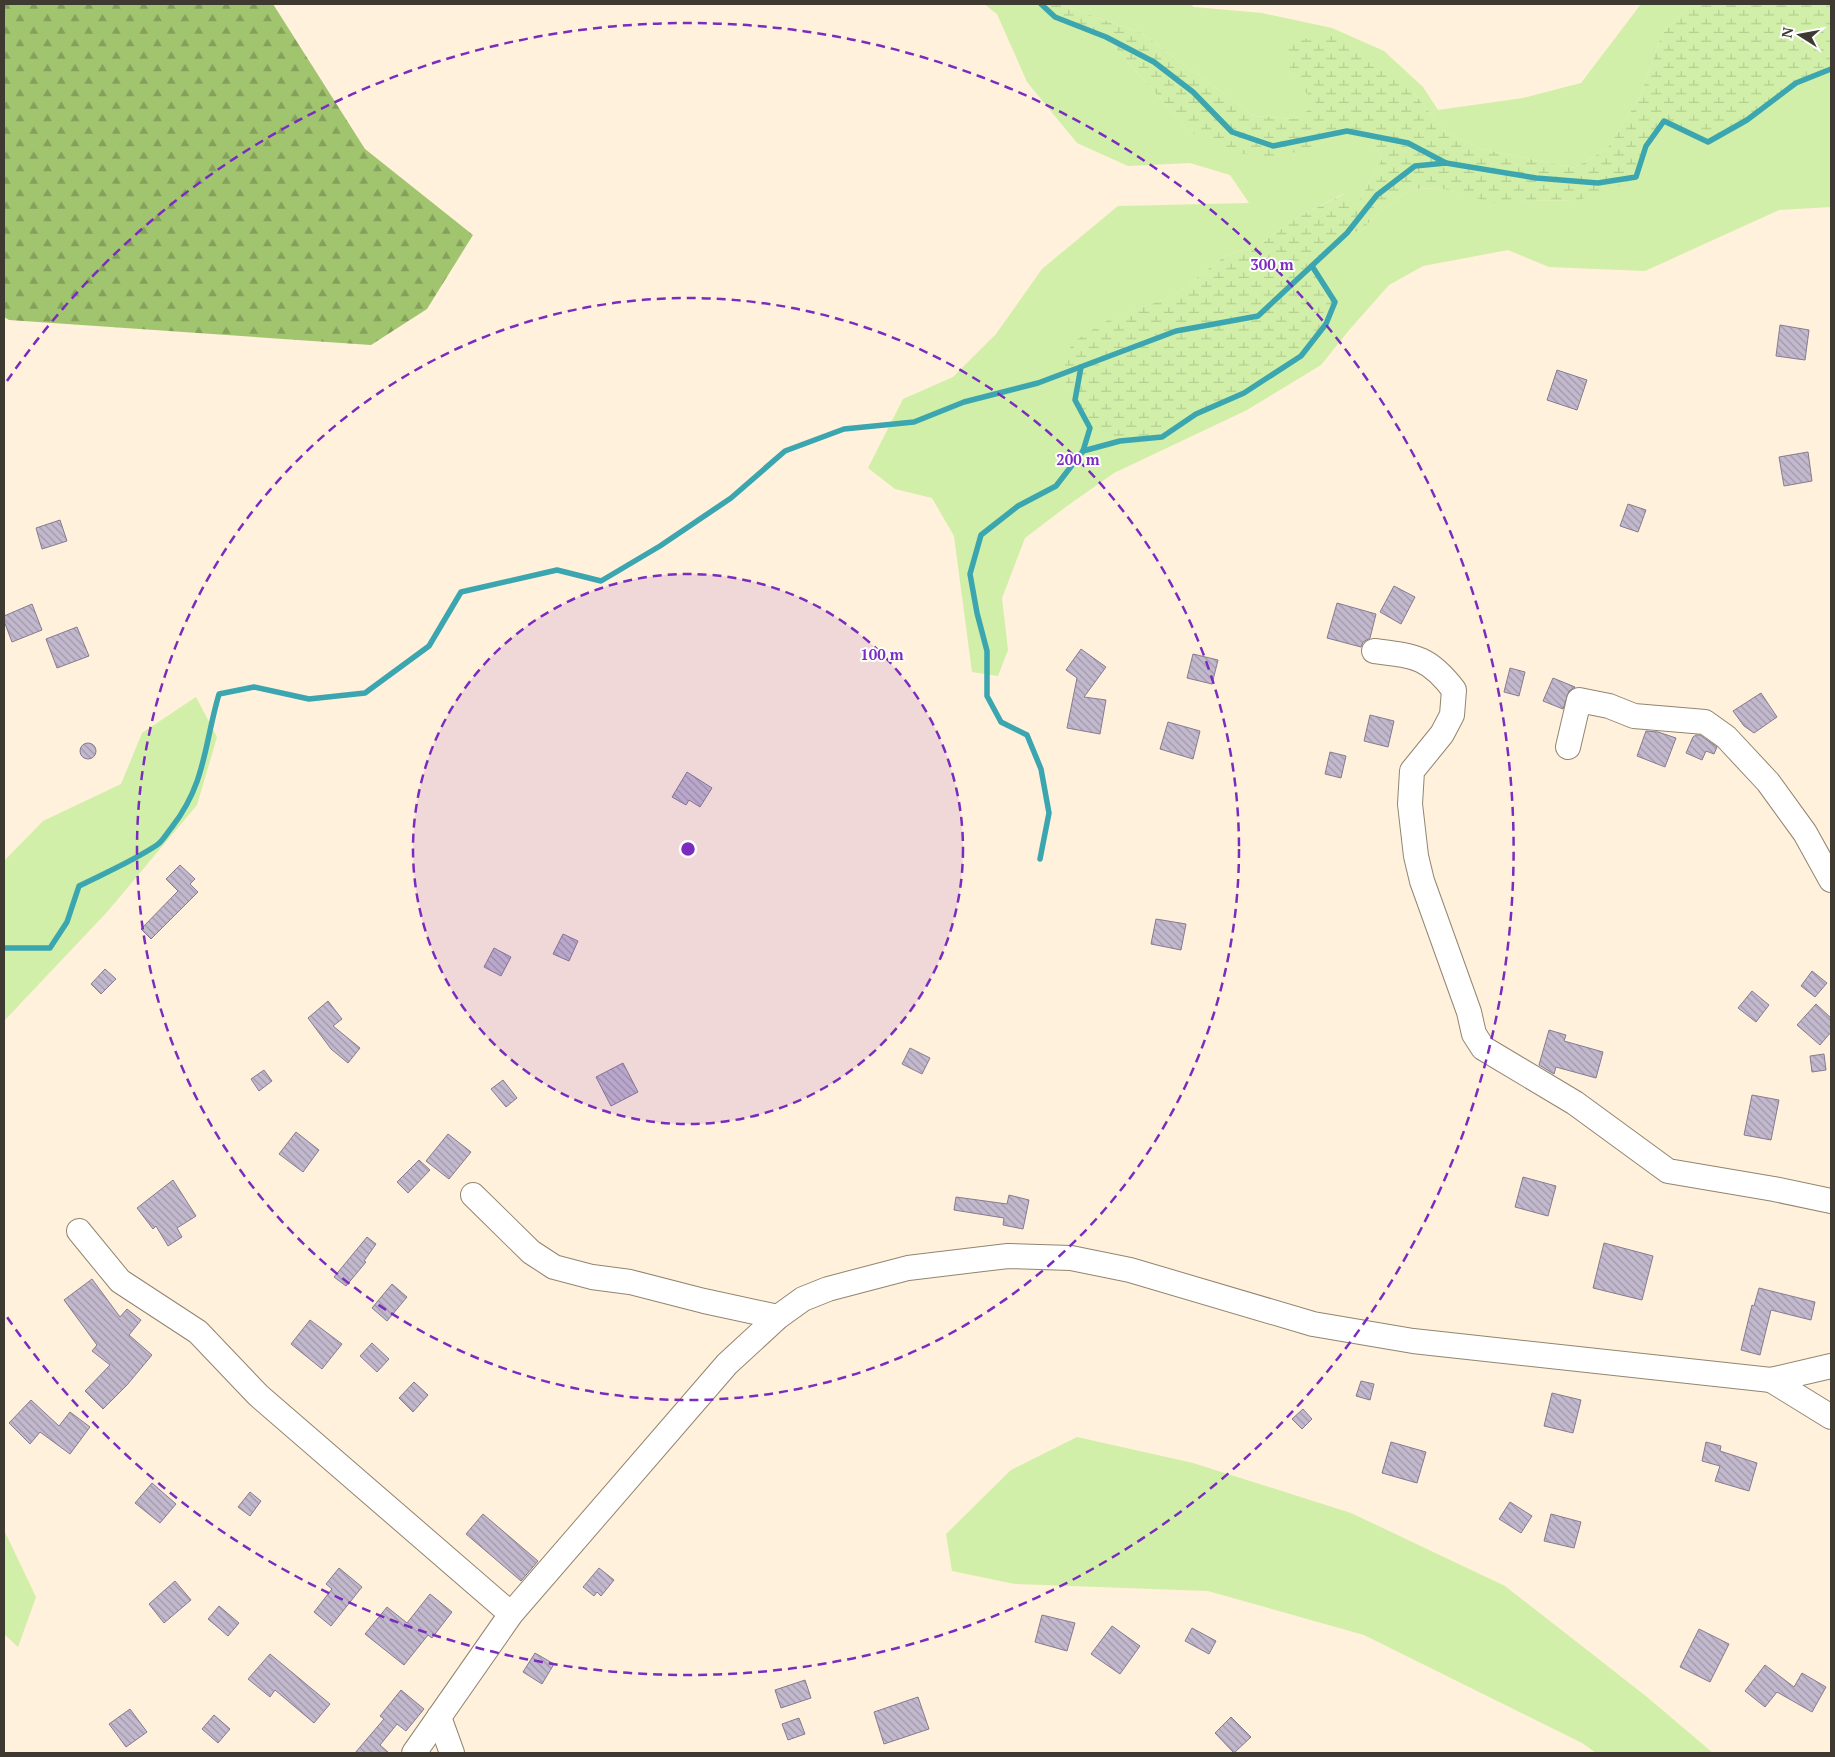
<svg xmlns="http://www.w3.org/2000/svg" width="1835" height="1757" font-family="'PT Serif',serif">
<defs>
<pattern id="forest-firs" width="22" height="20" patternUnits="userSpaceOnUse" patternTransform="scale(1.25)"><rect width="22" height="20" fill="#a1c46e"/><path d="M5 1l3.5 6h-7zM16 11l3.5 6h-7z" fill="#85a05b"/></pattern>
<pattern id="wetland-marsh" width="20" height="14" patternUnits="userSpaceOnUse" patternTransform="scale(1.25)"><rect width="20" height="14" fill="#d1efa8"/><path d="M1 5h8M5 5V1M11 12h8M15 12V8" fill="none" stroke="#b4ce91"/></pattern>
<pattern id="building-back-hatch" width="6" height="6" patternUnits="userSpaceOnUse" patternTransform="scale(1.25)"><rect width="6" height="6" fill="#c3b9ce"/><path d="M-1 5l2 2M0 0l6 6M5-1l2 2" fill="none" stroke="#a097a8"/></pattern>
</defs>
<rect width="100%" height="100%" fill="#fff1db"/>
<g fill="#d1efa8">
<path d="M984 4H1046L1055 17 1106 37 1189 131 1310 148 1347 131 1371 135 1382 159 1356 206 1343 194 1300 216 1257 246 1225 256 1172 297 1114 317 1066 387 1075 400 1162 437 1196 414 1244 393 1312 266 1347 233 1361 231 1376 215 1411 189 1440 188 1505 205 1528 200 1574 201 1636 177 1646 146 1664 121 1691 135 1747 120 1796 83 1831 69V207L1779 210 1645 271 1549 267 1508 250 1423 266 1389 285 1350 329 1321 365 1247 410 1114 473 1067 506 1025 538 1002 598 1008 650 998 676 972 672 954 536 932 498 895 489 868 468 903 399 953 377 996 334 1042 269 1118 206 1249 203 1230 175 1190 163 1128 166 1077 143 1027 82 997 14Z"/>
<path d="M1059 4H1190L1194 7 1262 13 1332 28 1384 51 1423 87 1438 110 1523 98 1581 83 1641 4H1691L1662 34 1640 97 1607 149 1574 168 1482 149 1446 133 1414 93 1291 77 1318 104 1295 119 1254 116 1141 33Z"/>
<path d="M196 697 217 737 197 805 107 912 4 1021V861L43 821 121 784 142 733Z"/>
<path d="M1077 1437 1193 1463 1351 1513 1505 1586 1647 1697 1713 1753H1596L1582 1743 1364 1635 1208 1591 1015 1584 952 1571 946 1534 1011 1470Z"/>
<path d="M4 1530 36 1597 18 1647 4 1634Z"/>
</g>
<path fill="url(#forest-firs)" d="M4 4H273L365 149 473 235 427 309 371 345 9 320 4 317Z"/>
<path fill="url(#wetland-marsh)" d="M1046 4H1059L1141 33 1254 116 1295 119 1317 104 1291 77 1287 43 1328 34 1382 65 1414 93 1446 133 1482 149 1574 168 1607 149 1640 97 1662 34 1691 4H1831V69L1796 83 1747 120 1708 142 1664 121 1646 146 1636 177 1610 191 1574 201 1528 200 1505 206 1440 188 1411 189 1376 215 1361 231 1347 233 1312 265 1335 302 1326 324 1301 356 1244 393 1196 414 1162 437 1120 441 1090 428 1066 387 1065 358 1073 342 1113 317 1172 297 1225 256 1257 246 1300 216 1344 194 1356 206 1382 159 1371 135 1347 131 1310 148 1278 157 1231 153 1189 131 1106 37 1055 17Z"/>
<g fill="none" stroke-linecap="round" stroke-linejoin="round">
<g stroke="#3ba6af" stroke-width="5.5">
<path d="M1041 4 1055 17 1106 37 1154 62 1193 92 1232 132 1273 146 1347 131 1408 143 1446 163"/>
<path d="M1083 451 1120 441 1162 437 1196 414 1244 393 1301 356 1326 324 1335 302 1312 266"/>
<path d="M1040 859 1049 813 1041 769 1027 735 1001 722 987 696V651L977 613 970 574 981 535 1018 506 1056 486 1083 451 1090 428 1075 400 1081 367"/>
<path d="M4 948H50L67 922 79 886C105 873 133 861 157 845 163 841 167 833 172 827 206 783 204 745 219 694L254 687 309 699 365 693 429 646 461 592 557 570 601 581 660 546 731 498 785 451 844 429 914 422 964 402 1038 383 1176 331 1258 316 1347 233 1377 195 1415 166 1446 163 1536 178 1598 183 1636 177 1646 146 1664 121 1708 142 1747 120 1796 83 1831 69"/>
</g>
</g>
<g fill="url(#building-back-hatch)" stroke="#867c91">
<path d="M1780 325 1809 330 1805 360 1776 356Z"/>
<path d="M1557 370 1587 380 1577 410 1547 400Z"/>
<path d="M1808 452 1812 481 1784 486 1779 457Z"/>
<path d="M1628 504 1646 510 1638 532 1620 526Z"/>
<path d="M60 520 67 541 42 549 36 528Z"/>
<path d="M1394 586 1415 597 1401 624 1380 612Z"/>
<path d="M1337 603 1376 614 1370 638 1363 642 1361 647 1327 638Z"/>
<path d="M32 604 42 630 12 642 4 621V616Z"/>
<path d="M77 627 89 656 57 668 46 639Z"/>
<path d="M1081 649 1106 667 1084 697 1106 700 1100 734 1067 728 1077 678 1066 670Z"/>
<path d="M1193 654 1218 660 1212 684 1187 678Z"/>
<path d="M1510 668 1525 672 1519 696 1504 692Z"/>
<path d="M1553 678 1575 687 1569 691 1563 709 1543 701Z"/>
<path d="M1761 693 1777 717 1754 733 1744 726 1733 711Z"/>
<path d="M1370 715 1394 721 1388 747 1364 741Z"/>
<path d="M1168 722 1200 731 1193 759 1160 749Z"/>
<path d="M1646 731 1658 732 1676 738 1665 767 1637 756Z"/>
<path d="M1696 735H1700L1717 747 1714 754 1706 751 1702 760 1686 753 1693 737Z"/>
<circle cx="88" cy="751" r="8"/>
<path d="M1330 752 1346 756 1341 778 1325 774Z"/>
<path d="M687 772 712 788 700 807 689 800 686 805 672 797Z"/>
<path d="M180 865 195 879 190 884 198 892 151 939 141 929 178 891 166 879Z"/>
<path d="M1156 919 1186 924 1181 950 1151 944Z"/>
<path d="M563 934 578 941 569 961 553 954Z"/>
<path d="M494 948 511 957 501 976 484 967Z"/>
<path d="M105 969 116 979 101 994 91 984Z"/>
<path d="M1812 971 1827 983 1815 997 1801 986Z"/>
<path d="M1752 991 1769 1005 1756 1022 1738 1008Z"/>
<path d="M328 1001 342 1019 333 1026 360 1048 348 1063 331 1049 308 1018Z"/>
<path d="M1816 1004 1831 1018V1032L1820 1045 1797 1025Z"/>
<path d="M1549 1030 1566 1035 1564 1041 1603 1052 1596 1078 1556 1067 1554 1074 1539 1065Z"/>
<path d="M910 1048 930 1058 922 1074 902 1064Z"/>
<path d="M1824 1054 1826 1070 1812 1072 1810 1056Z"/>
<path d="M623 1063 638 1092 611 1106 596 1077Z"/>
<path d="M264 1070 272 1081 259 1091 251 1079Z"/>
<path d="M503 1080 517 1098 506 1107 491 1089Z"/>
<path d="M1752 1095 1779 1100 1771 1140 1744 1135Z"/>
<path d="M296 1132 319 1150 303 1172 279 1154Z"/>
<path d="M448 1134 471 1152 449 1179 426 1161Z"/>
<path d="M419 1160 430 1170 408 1193 397 1182Z"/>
<path d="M1523 1177 1556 1186 1548 1216 1515 1207Z"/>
<path d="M173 1180 196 1216 177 1228 182 1237 168 1246 156 1226 153 1229 137 1208Z"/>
<path d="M1009 1195 1029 1200 1023 1229 1003 1225 1004 1218 954 1210 956 1197 1007 1204Z"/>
<path d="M367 1237 376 1244 364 1261 366 1262 346 1286 334 1277Z"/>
<path d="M1604 1243 1653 1256 1642 1300 1593 1288Z"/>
<path d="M92 1279 120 1317 127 1309 141 1320 129 1335 152 1355 127 1385 103 1409 85 1391 110 1365 92 1351 97 1345 64 1300Z"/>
<path d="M392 1284 407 1297 387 1321 372 1308Z"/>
<path d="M1759 1288 1815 1302 1811 1320 1771 1310 1760 1355 1741 1350 1752 1305 1754 1306Z"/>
<path d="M310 1320 342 1344 322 1369 291 1344Z"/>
<path d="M372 1343 389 1359 377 1372 360 1356Z"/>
<path d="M1361 1381 1374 1384 1370 1400 1356 1396Z"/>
<path d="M414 1382 428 1395 413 1412 399 1398Z"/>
<path d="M1552 1393 1581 1400 1573 1433 1544 1426Z"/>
<path d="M31 1400 59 1426 70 1412 90 1427 70 1454 40 1432 30 1444 9 1423Z"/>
<path d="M1303 1409 1312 1419 1302 1429 1292 1419Z"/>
<path d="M1391 1442 1426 1452 1417 1483 1382 1473Z"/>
<path d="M1706 1442 1721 1446 1720 1451 1757 1463 1749 1491 1715 1481 1720 1466 1702 1461Z"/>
<path d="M152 1483 176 1504 160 1523 135 1503Z"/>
<path d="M250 1492 261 1501 250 1516 238 1507Z"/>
<path d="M1510 1502 1532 1516 1521 1533 1499 1519Z"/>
<path d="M483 1514 538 1561 521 1581 466 1534Z"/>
<path d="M1551 1514 1581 1522 1574 1548 1544 1541Z"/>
<path d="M339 1568 362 1587 331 1626 314 1612 332 1589 326 1584Z"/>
<path d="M599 1568 614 1580 601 1596 597 1592 594 1596 583 1587Z"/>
<path d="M175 1581 191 1600 164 1623 149 1604Z"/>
<path d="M430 1594 452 1612 432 1638 428 1635 404 1665 365 1634 387 1607 407 1623Z"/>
<path d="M219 1606 239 1623 228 1636 208 1619Z"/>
<path d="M1042 1615 1075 1623 1067 1651 1035 1642Z"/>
<path d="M1112 1626 1140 1646 1120 1674 1091 1654Z"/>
<path d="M1192 1628 1216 1641 1209 1654 1185 1641Z"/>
<path d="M1699 1629 1729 1644 1710 1682 1680 1667Z"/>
<path d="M535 1653 554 1664 542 1684 523 1672Z"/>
<path d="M270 1654 330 1704 314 1723 275 1690 270 1697 248 1679Z"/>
<path d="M1765 1665 1794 1687 1802 1673 1826 1687 1812 1712 1777 1692 1765 1707 1745 1691Z"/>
<path d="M805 1680 811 1698 781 1708 775 1690Z"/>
<path d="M401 1690 424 1709 406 1731 397 1724 380 1745 389 1753H355L384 1719 380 1716Z"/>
<path d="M918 1697 929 1729 884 1744 874 1712Z"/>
<path d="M130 1709 147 1732 126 1747 109 1724Z"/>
<path d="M214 1715 230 1729 218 1743 202 1729Z"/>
<path d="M1231 1717 1251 1737 1234 1753 1215 1733Z"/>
<path d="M799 1718 805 1734 788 1740 782 1724Z"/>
</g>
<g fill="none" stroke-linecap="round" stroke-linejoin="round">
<defs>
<g id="minor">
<path d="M1374 651C1414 656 1428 656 1454 690L1452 715 1442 734 1412 771 1410 804 1416 856 1422 881 1469 1012 1474 1034 1483 1048 1575 1103 1668 1171 1774 1189 1831 1201"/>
<path d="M1568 747 1579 700 1609 706 1634 716 1705 722 1726 737 1768 782 1805 833 1831 880"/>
<path d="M473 1195 531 1252 554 1267 592 1277 630 1282 704 1301 778 1317"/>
<path d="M79 1231 120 1281 198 1332 258 1395 511 1614"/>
<path d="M1771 1380 1831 1417"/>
<path d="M439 1717 452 1753"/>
<path d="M414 1753 511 1614 727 1364 778 1317 803 1299 828 1289 908 1268 1008 1256 1071 1258 1130 1270 1313 1324 1413 1341 1771 1380 1831 1366"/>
</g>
</defs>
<use href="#minor" stroke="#918571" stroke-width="26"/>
<use href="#minor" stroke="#fff" stroke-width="24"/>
</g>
<circle cx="688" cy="849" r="275" fill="#7b2cbf" fill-opacity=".12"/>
<g fill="none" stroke="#7b2cbf" stroke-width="2.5" stroke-dasharray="9 6">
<circle cx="688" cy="849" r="275"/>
<circle cx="688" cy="849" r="551"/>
<path d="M7 381A826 826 0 1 1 7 1317"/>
</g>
<circle cx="688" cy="849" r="8" fill="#7b2cbf" stroke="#fff" stroke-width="2.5"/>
<g font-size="15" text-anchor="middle" font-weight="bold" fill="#7b2cbf" stroke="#fff" stroke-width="4" stroke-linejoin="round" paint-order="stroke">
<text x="1272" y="270">300 m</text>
<text x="1078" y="465">200 m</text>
<text x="882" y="660">100 m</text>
</g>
<rect width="1835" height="1757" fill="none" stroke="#3f3a31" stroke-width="10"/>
<g transform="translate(1800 35) rotate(281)" stroke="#ffffff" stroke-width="4" paint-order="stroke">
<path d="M0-4L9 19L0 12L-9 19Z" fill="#3f3a31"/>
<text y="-8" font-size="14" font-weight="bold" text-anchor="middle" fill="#3f3a31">N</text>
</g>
</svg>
